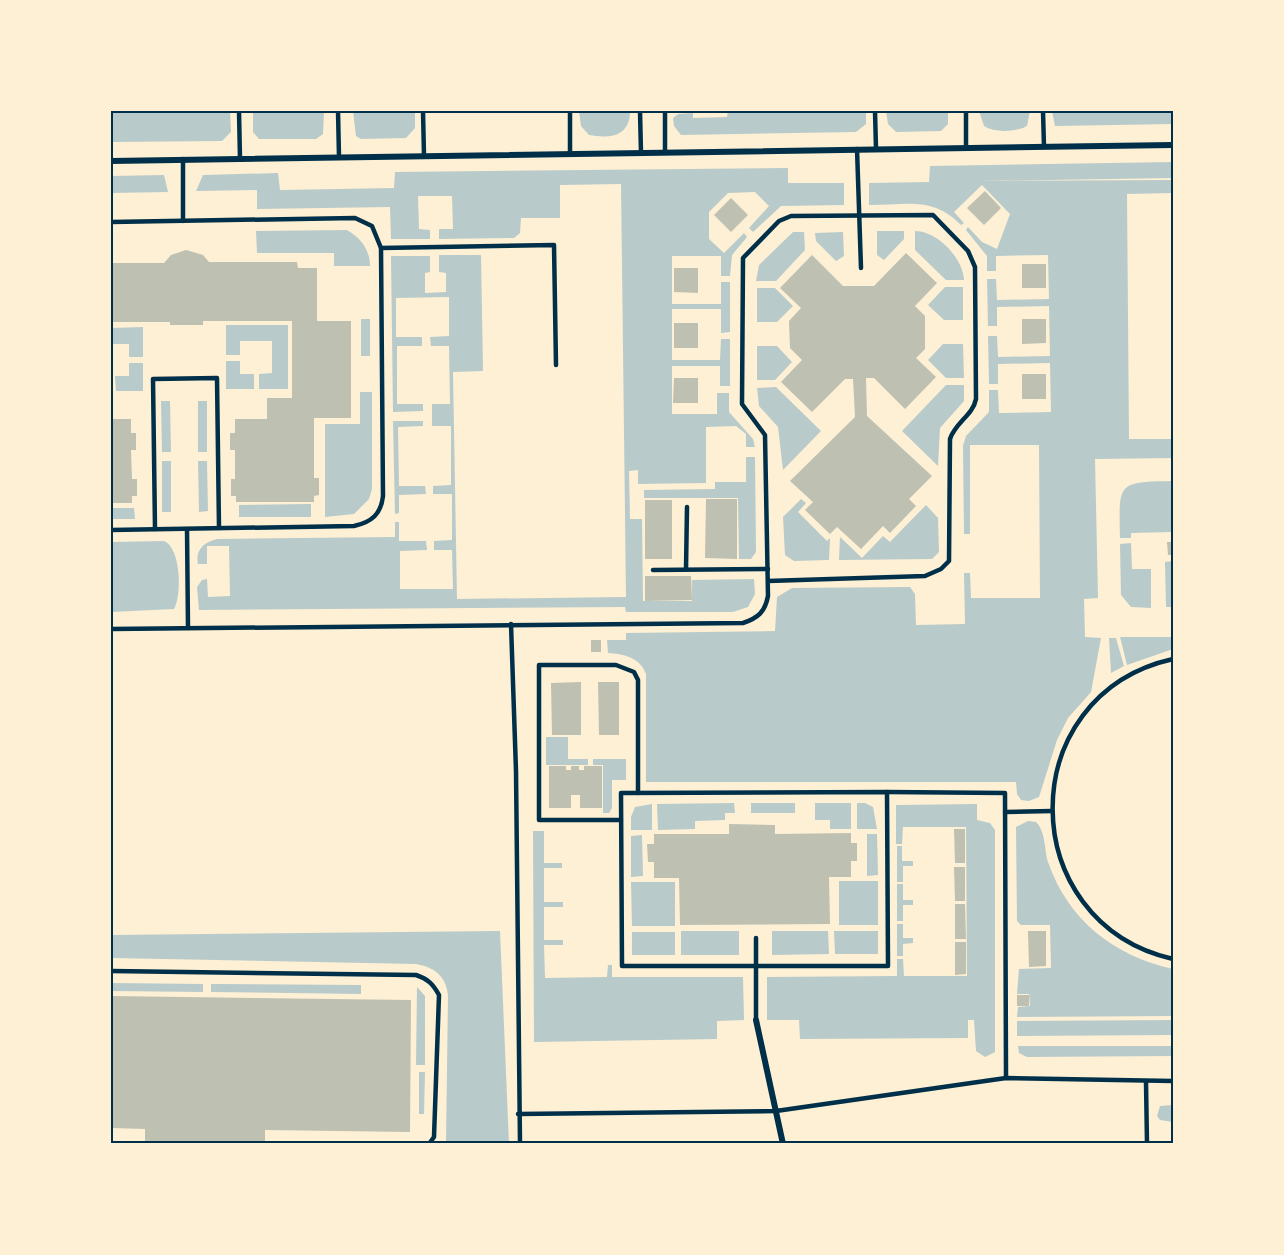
<svg xmlns="http://www.w3.org/2000/svg" width="1284" height="1255" font-family="'DM Sans',sans-serif">
<rect width="100%" height="100%" fill="#fdf0d5"/>
<g fill="#b9caca">
<path d="M111 111H230L231 132 222 141 111 142Z"/>
<path d="M253 111H324L323 134 316 139H259L253 132Z"/>
<path d="M353 111H415V128L406 138 361 139 356 136Z"/>
<path d="M579 111H630C630 136 611 139 589 135L581 126Z"/>
<path d="M728 111H866V124L856 132 681 135 674 126 673 118 678 114 693 113V118L727 117Z"/>
<path d="M886 111H948V124L941 131 896 132 888 124Z"/>
<path d="M979 111H1030L1027 126C1015 132 995 133 984 126Z"/>
<path d="M1052 111H1173V124L1055 126Z"/>
<path d="M1173 162V178L976 181 1173 180V193L1127 194 1129 439H1173V458L1095 459 1098 598 1084 599 1085 637 1101 638 1091 692 1068 718 1057 740 1039 797 1029 801 1021 800 1017 794 1016 782H646V674C640 657 623 654 608 653L607 640H626V633L775 631 777 597 792 588 910 587 915 594 916 625 965 624 964 573H970L971 598H1040L1039 445H970V534H964L963 446 966 436 989 412V390H998L999 413 1051 412 1050 363 998 364V384H989L988 336H997L998 357 1050 356 1049 306 997 307V326H988L987 279H996L997 300 1049 299 1048 255 996 256V271H987V256L966 230 968 227 982 242 997 249 1010 214 982 185 954 212 964 223 961 225C933 196 907 205 869 205V183L929 182 930 166Z"/>
<path d="M788 168V183H844V205L781 206 753 232 749 228 769 206 755 192 728 193 709 212V239L724 253 744 233 747 237 732 255 730 276H721V256H672V304H721V282H730V332L721 333V309H672V360H720L721 339H730V386H720V366H672V414H717V393H729V412L753 439 755 447H746V434L736 426 706 427V483L638 484V470L629 471 630 519H642L643 601H692V580L754 579 755 594 748 607 733 612H626L625 607 199 610 197 587 202 580 207 579 208 597 230 596 229 546H207V564H198C195 550 204 542 217 539L395 537V522H399V541H426L427 550 400 551V589H453L452 550H434V541L452 540V494H433V486L451 485V426H432V404H450L449 346H431L430 337 449 336V297L396 298V337H422V346H397V404H423V411L393 412 391 256H430V272L425 273V293L446 292V273L439 272V255H481L483 371 453 372 457 599 626 597 621 184 560 185V218H521L520 233 514 238 439 239V229H453L452 196H418L419 229 430 230V239H391L390 207 257 209V190L196 191 203 175 278 173 280 190 394 188 395 172Z"/>
<path d="M164 175 168 192 111 193V176Z"/>
<path d="M347 230C361 238 370 250 370 266H334V253H257L256 231Z"/>
<path d="M877 231H904V239L884 260 877 255Z"/>
<path d="M915 231C937 231 963 258 964 280H946L915 250Z"/>
<path d="M793 232H804L805 250 776 281H756L759 265Z"/>
<path d="M843 232 844 256 836 261 816 241 815 233Z"/>
<path d="M945 287H963V320H944L928 305Z"/>
<path d="M757 288H775L793 306 777 322H757Z"/>
<rect x="361" y="319" width="9" height="37"/>
<path d="M226 325H288V389H259V374L272 373V341H240V355H226Z"/>
<path d="M143 327V357H129V344H111V328Z"/>
<path d="M943 344H963L964 378H946L928 360Z"/>
<path d="M757 346H777L792 362 775 380H757Z"/>
<path d="M226 361H240V374H254V389H226Z"/>
<path d="M129 363H143V391H116L115 376H129Z"/>
<path d="M946 385H964V401L940 428 938 466 902 431Z"/>
<path d="M776 387 821 431 783 470 778 427 759 406 757 388Z"/>
<path d="M360 392H372V489L369 499 354 514 325 517V424H360Z"/>
<path d="M161 401H170L171 452H162Z"/>
<rect x="198" y="401" width="9" height="51"/>
<path d="M393 421H423V426L398 427 399 486H425L426 494 399 495V513L395 514Z"/>
<path d="M746 457H755L756 552 751 559H739L738 498H644V490L715 489V482H746Z"/>
<rect x="162" y="461" width="9" height="51"/>
<path d="M198 461H207L208 511 199 512Z"/>
<path d="M1173 481V532L1131 533V538H1120C1119 483 1116 482 1173 481Z"/>
<path d="M801 499 806 503 798 512 827 541 830 538 829 560 794 561 785 555 783 517Z"/>
<path d="M311 504V517H239V505Z"/>
<path d="M926 505 938 518 939 552 932 559 839 560 840 537 862 558 883 536 890 542Z"/>
<path d="M111 508H134L135 519H111Z"/>
<path d="M164 541C181 548 182 595 174 609L111 612V542Z"/>
<path d="M1131 543 1132 569H1151V608L1131 607 1121 595 1120 544Z"/>
<path d="M1172 561 1173 607H1166L1165 562Z"/>
<path d="M1120 637H1173V649L1127 665Z"/>
<path d="M1109 638H1116L1124 666 1111 673Z"/>
<path d="M546 737H568V759H588V765H546Z"/>
<path d="M593 759H626V780H612V808L609 813H603V765H593Z"/>
<path d="M734 803 735 813H725V820L695 821V829L658 830 657 804Z"/>
<rect x="751" y="803" width="44" height="10"/>
<path d="M815 803H851V829H830V820H815Z"/>
<path d="M857 803H865L873 807 877 829H857Z"/>
<path d="M652 804V830H631V817L635 807Z"/>
<path d="M977 804V820L990 823 995 830V1052L985 1057 976 1051 974 1020H968V1038L800 1039 799 1020H767V977L897 976V959H903L904 976H967L966 827H903L902 844H896V805Z"/>
<path d="M1028 821 1036 822C1046 832 1044 849 1048 862 1068 920 1114 956 1173 969V1016L1017 1017 1018 1007 1030 1006 1029 994H1017L1019 969 1051 968 1050 925H1021L1017 921 1016 827Z"/>
<path d="M533 831H544V863H562V868H544V902H563V907H544V940H563V945H544L545 978 607 977 608 965H612V977H743L744 1020 717 1021V1039L534 1042Z"/>
<path d="M867 834H877L878 875 867 876Z"/>
<path d="M642 835 643 876 631 877V836Z"/>
<path d="M897 846H902V861H913V866H903V882H897Z"/>
<rect x="839" y="881" width="39" height="44"/>
<path d="M631 882H675V926H632Z"/>
<path d="M897 884H903V900H913V905H903V921H897Z"/>
<path d="M897 924H903V938H913V943L903 944V956H897Z"/>
<path d="M500 931 509 1144H446L448 995C446 976 434 967 416 964L111 958V935Z"/>
<rect x="681" y="931" width="58" height="24"/>
<path d="M772 931H828L829 954 772 955Z"/>
<path d="M834 931H878V954H835Z"/>
<rect x="632" y="932" width="43" height="23"/>
<path d="M111 983 203 984V992L111 991Z"/>
<path d="M211 984 361 985V994L211 992Z"/>
<path d="M417 987 425 996V1065H416Z"/>
<path d="M1173 1020V1035L1017 1036V1021Z"/>
<path d="M1018 1046H1173V1056L1027 1057 1019 1053Z"/>
<path d="M419 1072H425L424 1114H419Z"/>
<path d="M1173 1105V1122L1160 1120 1157 1116 1160 1106Z"/>
</g>
<g fill="#bec0b2">
<path d="M985 191 1001 208 984 225 967 208Z"/>
<path d="M731 198 748 215 731 232 714 215Z"/>
<path d="M186 250 203 255 209 262H297L298 268H317V321H351V418H314V478H319V495L314 496V502H236V496H231V479H235V450H230V433H235V419H267V398H292V321H203V325H170V322H111V263H164L171 255Z"/>
<path d="M906 253 937 283 915 306 925 316V349L916 358 936 377 905 409 874 378H866L867 416 932 476 909 499 916 506 890 533 883 526 861 549 837 527 830 534 805 510 813 502 790 481 855 417 853 379H845L812 412 781 382 802 360 790 348 789 321 801 308 780 288 812 255 843 286H874Z"/>
<rect x="1022" y="264" width="24" height="24"/>
<path d="M674 268H698V293L674 292Z"/>
<path d="M1022 319H1046V343L1022 344Z"/>
<rect x="674" y="323" width="24" height="25"/>
<rect x="1022" y="374" width="24" height="25"/>
<path d="M674 378H698V403H673Z"/>
<path d="M111 419H131V433H136V450H131L132 479H137V496H132V503H111Z"/>
<path d="M706 499H737V559L705 558Z"/>
<rect x="645" y="500" width="27" height="59"/>
<path d="M1167 542H1173V555H1168Z"/>
<path d="M645 576H691L692 600 645 601Z"/>
<rect x="591" y="640" width="10" height="12"/>
<path d="M581 682V735H552L551 683Z"/>
<path d="M598 682H619V735H599Z"/>
<path d="M549 766H566V770H571V766H579V770H584V766H602V808H580V795H571V808H549Z"/>
<path d="M729 824 775 825V834L851 833V843H857V861H851V877H829L830 924 680 925 679 878H654V862H648L647 844H654V834H729Z"/>
<path d="M954 829H965V863H955Z"/>
<path d="M954 867H965V901H955Z"/>
<path d="M955 904H965L966 939H955Z"/>
<path d="M1028 931H1046V966L1029 967Z"/>
<path d="M955 942H966V974L955 975Z"/>
<rect x="1017" y="995" width="12" height="11"/>
<path d="M111 996 411 1000 410 1132 265 1130V1144H145V1129L111 1128Z"/>
</g>
<g fill="none" stroke-linecap="round" stroke-linejoin="round">
<g stroke="#003049" stroke-width="4.5">
<path d="M239 111 240 159"/>
<path d="M338 111 339 157"/>
<path d="M423 111 424 156"/>
<path d="M570 111V154"/>
<path d="M640 111 641 153"/>
<path d="M665 111V152"/>
<path d="M875 111 876 149"/>
<path d="M966 111V148"/>
<path d="M1043 111 1044 147"/>
<path d="M857 149 861 268"/>
<path d="M183 159V221"/>
<path d="M111 222 355 218 372 226 381 248 383 496C381 514 372 522 354 526L111 530"/>
<path d="M381 248 554 245 556 365"/>
<path d="M155 529 153 379 217 378 219 528"/>
<path d="M187 529 188 628"/>
<path d="M686 569 687 507"/>
<path d="M653 570 768 569"/>
<path d="M511 624 516 771 520 1144"/>
<path d="M111 629 743 623C758 618 765 612 768 596L765 435 742 404 743 258 779 221 791 216 933 215 968 251 975 267 976 399C973 415 955 423 950 439L949 561 941 569 925 576 768 581"/>
<path d="M1173 659C1012 695 1013 922 1173 959"/>
<path d="M887 792 888 966H622L621 793Z"/>
<path d="M887 792 1005 793 1006 1078"/>
<path d="M1005 812 1052 811"/>
<path d="M621 820H539V665H616L634 672 638 680V793"/>
<path d="M756 938V1020"/>
<path d="M111 971 416 975C428 979 433 984 439 995L434 1137 429 1144"/>
<path d="M1146 1082 1147 1144"/>
<path d="M518 1114 776 1111 1006 1078 1173 1081"/>
</g>
<g stroke="#003049" stroke-width="6">
<path d="M111 161 1173 145"/>
<path d="M756 1020 783 1144"/>
</g>
</g>
<rect width="1284" height="1255" fill="none" stroke="#fdf0d5" stroke-width="225"/>
<rect x="112" y="112" width="1060" height="1030" fill="none" stroke="#003049" stroke-width="2"/>
</svg>
